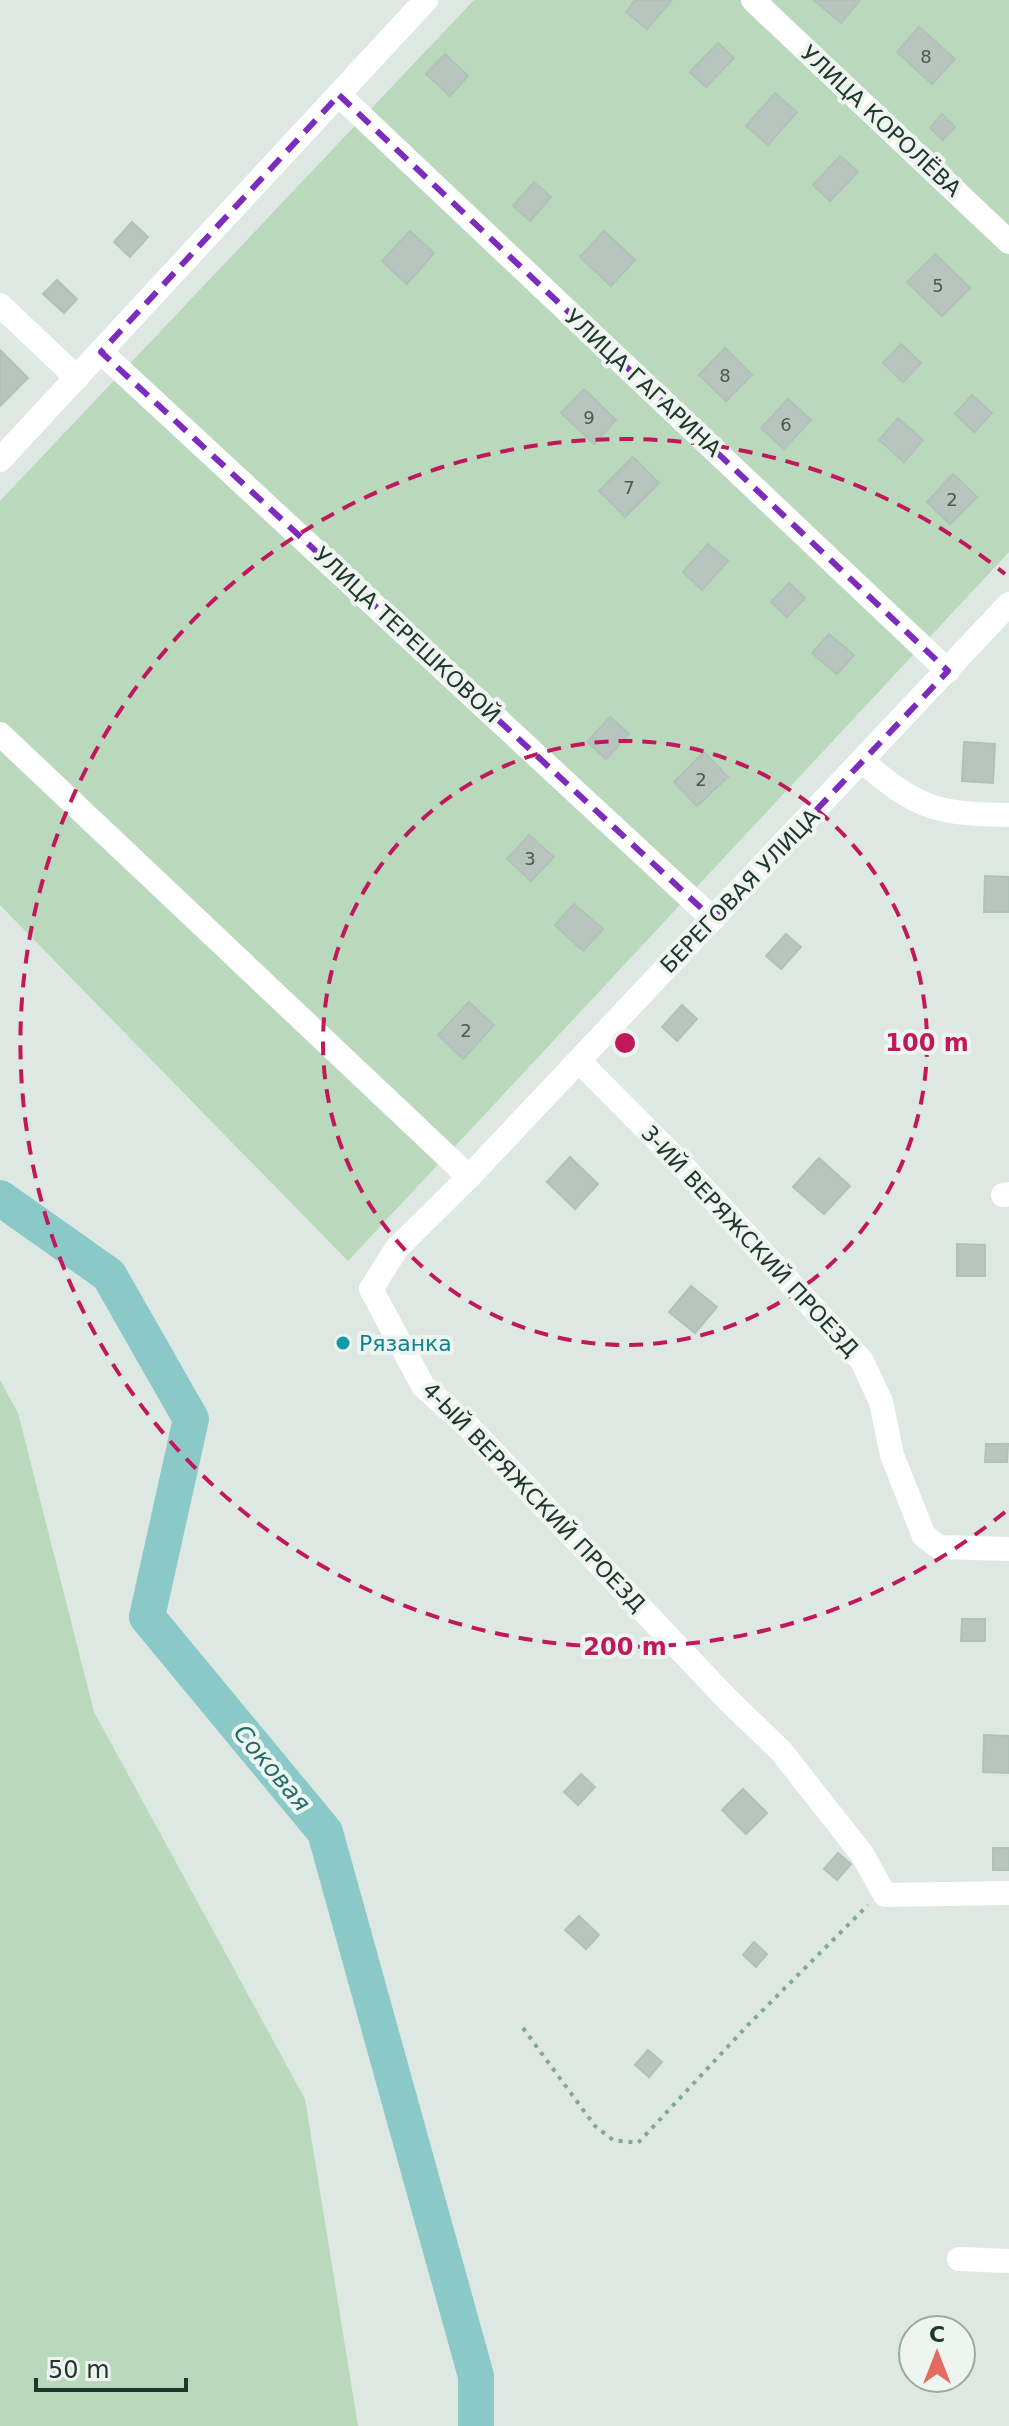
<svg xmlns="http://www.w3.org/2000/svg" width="1009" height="2426" font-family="'DejaVu Sans',sans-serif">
<rect width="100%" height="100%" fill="#dee8e2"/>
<g fill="#b9d8bc">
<path d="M474 0H1009V552L348 1261 0 905V501Z"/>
<path d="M0 1380 18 1413 94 1712 305 2099 358 2426H0Z"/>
</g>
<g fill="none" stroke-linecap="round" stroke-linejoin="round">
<path stroke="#8bc9c8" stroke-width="36" d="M0 1198 109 1275 191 1419 147 1617 325 1832 476 2376V2426"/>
</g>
<g fill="#b7c5be" stroke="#b2c1b8" stroke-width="2">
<path d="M635 0H672L647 29 626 12Z"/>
<path d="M814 0H860L841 23Z"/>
<path d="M919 27 955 59 932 84 897 52Z"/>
<path d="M718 43 734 58 706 87 690 72Z"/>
<path d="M445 54 468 76 450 96 426 74Z"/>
<path d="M775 93 797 112 768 145 746 126Z"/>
<path d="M942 114 955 127 943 140 930 128Z"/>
<path d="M840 156 858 172 830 201 813 185Z"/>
<path d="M534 182 551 197 530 221 513 206Z"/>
<path d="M132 222 148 237 130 257 114 242Z"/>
<path d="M410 231 434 253 407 284 382 261Z"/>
<path d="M604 231 635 260 611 286 580 257Z"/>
<path d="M935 254 970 288 942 316 907 282Z"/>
<path d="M57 280 77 299 64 313 43 294Z"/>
<path d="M901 344 921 363 903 382 883 363Z"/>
<path d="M725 348 752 375 726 401 699 375Z"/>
<path d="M0 350 28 378 0 406Z"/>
<path d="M584 389 616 420 594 444 561 413Z"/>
<path d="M972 395 992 413 974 432 955 414Z"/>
<path d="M788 399 811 420 784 449 761 428Z"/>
<path d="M898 418 923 440 904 462 879 440Z"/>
<path d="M633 457 659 483 625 517 599 491Z"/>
<path d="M953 474 977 497 950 524 927 502Z"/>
<path d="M708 544 728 561 702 590 683 572Z"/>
<path d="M789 583 805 598 787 617 771 602Z"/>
<path d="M829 634 854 655 837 674 812 653Z"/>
<path d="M610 717 629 734 606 759 587 742Z"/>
<path d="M964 742 995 744 993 783 962 781Z"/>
<path d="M704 752 728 777 697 806 674 782Z"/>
<path d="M529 835 554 857 531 881 507 859Z"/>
<path d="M985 876 1009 877V912H984Z"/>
<path d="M574 904 603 929 583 951 555 925Z"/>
<path d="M786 934 801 947 781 969 766 956Z"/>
<path d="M469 1002 494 1025 463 1059 438 1035Z"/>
<path d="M682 1005 697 1019 677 1041 662 1027Z"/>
<path d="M570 1157 598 1184 575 1209 547 1182Z"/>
<path d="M819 1158 850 1186 824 1214 793 1187Z"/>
<path d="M957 1244 985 1245V1276H957Z"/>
<path d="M691 1286 717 1307 695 1333 669 1312Z"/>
<path d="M986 1444H1008L1007 1462H985Z"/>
<path d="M962 1619H985V1641H961Z"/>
<path d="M984 1735 1009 1736V1773L983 1772Z"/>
<path d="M581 1774 595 1787 578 1805 564 1792Z"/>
<path d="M743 1789 767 1813 746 1834 722 1810Z"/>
<rect x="993" y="1848" width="16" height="22"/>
<path d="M838 1853 851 1864 837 1880 824 1869Z"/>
<path d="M579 1916 599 1935 586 1949 565 1930Z"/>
<path d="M754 1942 767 1954 756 1967 743 1955Z"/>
<path d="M648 2050 662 2062 649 2077 635 2065Z"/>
</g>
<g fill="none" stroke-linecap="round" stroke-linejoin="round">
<path stroke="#82a996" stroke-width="4" stroke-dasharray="4 6" stroke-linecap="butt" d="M523 2028 595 2126 613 2140 638 2143 748 2025 868 1905"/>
<g stroke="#fff" stroke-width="24">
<path d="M753 0 1009 242"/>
<path d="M339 95 948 671"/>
<path d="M0 305 77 378"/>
<path d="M101 352 713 919"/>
<path d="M0 460 426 0"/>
<path d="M1009 604 469 1177 397 1248 371 1289 423 1386 471 1429 728 1700 781 1751 862 1854 885 1895 1009 1893"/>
<path d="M0 734 469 1177"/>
<path d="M863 762C919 809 936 814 1009 815"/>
<path d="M579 1061 681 1164 862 1361 881 1402 892 1455 924 1536 939 1547 1009 1549"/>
<path d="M1003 1195 1009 1194"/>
<path d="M959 2259 1009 2261"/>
</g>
</g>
<path fill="none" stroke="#7b2cbf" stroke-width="6" stroke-dasharray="16 10" stroke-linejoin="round" d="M339 95 948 671 713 919 101 352Z"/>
<g fill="none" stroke="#c2185b" stroke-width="4" stroke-dasharray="14 10">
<circle cx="625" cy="1043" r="302"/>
<path d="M1005 1512A604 604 0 1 1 1005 574"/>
</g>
<circle fill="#0f9aa8" stroke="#eef5f1" stroke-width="3" cx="343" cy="1343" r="8"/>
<g text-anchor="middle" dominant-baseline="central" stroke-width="8" stroke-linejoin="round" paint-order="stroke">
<g font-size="18" fill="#465a51">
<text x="926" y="56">8</text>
<text x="938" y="285">5</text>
<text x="725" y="375">8</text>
<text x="589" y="417">9</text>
<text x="786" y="424">6</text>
<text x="629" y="487">7</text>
<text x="952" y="499">2</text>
<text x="701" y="779">2</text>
<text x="530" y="858">3</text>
<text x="466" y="1030">2</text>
</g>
<g font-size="22" fill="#21362d" stroke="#eef5f1">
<text transform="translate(881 121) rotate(43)">УЛИЦА КОРОЛЁВА</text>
<text transform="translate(643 383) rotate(43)">УЛИЦА ГАГАРИНА</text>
<text transform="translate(407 635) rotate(43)">УЛИЦА ТЕРЕШКОВОЙ</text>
<text transform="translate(740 891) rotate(-46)">БЕРЕГОВАЯ УЛИЦА</text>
<text transform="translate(750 1241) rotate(47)">3-ИЙ ВЕРЯЖСКИЙ ПРОЕЗД</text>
<text transform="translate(534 1497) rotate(46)">4-ЫЙ ВЕРЯЖСКИЙ ПРОЕЗД</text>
</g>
<g font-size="22" fill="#0d838f" stroke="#eef5f1" text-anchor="start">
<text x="359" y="1343">Рязанка</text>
</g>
<g font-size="24" font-style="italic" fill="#226c6b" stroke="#eef5f1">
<text transform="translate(272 1768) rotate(50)">Соковая</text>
</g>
</g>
<circle cx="625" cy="1043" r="12" fill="#c2185b" stroke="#eef5f1" stroke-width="4"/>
<g font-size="24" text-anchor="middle" font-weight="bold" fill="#c2185b" stroke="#eef5f1" stroke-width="8" stroke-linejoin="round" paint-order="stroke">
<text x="927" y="1051">100 m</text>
<text x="625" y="1655">200 m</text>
</g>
<g transform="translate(937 2354)"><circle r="38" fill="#eef5f1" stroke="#9ca9a3" stroke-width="2"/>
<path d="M0-6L14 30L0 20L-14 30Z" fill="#e46b61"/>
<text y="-12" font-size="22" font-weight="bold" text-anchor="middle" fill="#21362d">С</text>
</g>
<path d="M36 2378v12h150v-12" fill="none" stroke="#21362d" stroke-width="4"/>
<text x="48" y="2378" font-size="24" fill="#21362d" stroke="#eef5f1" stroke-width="6" paint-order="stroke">50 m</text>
</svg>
